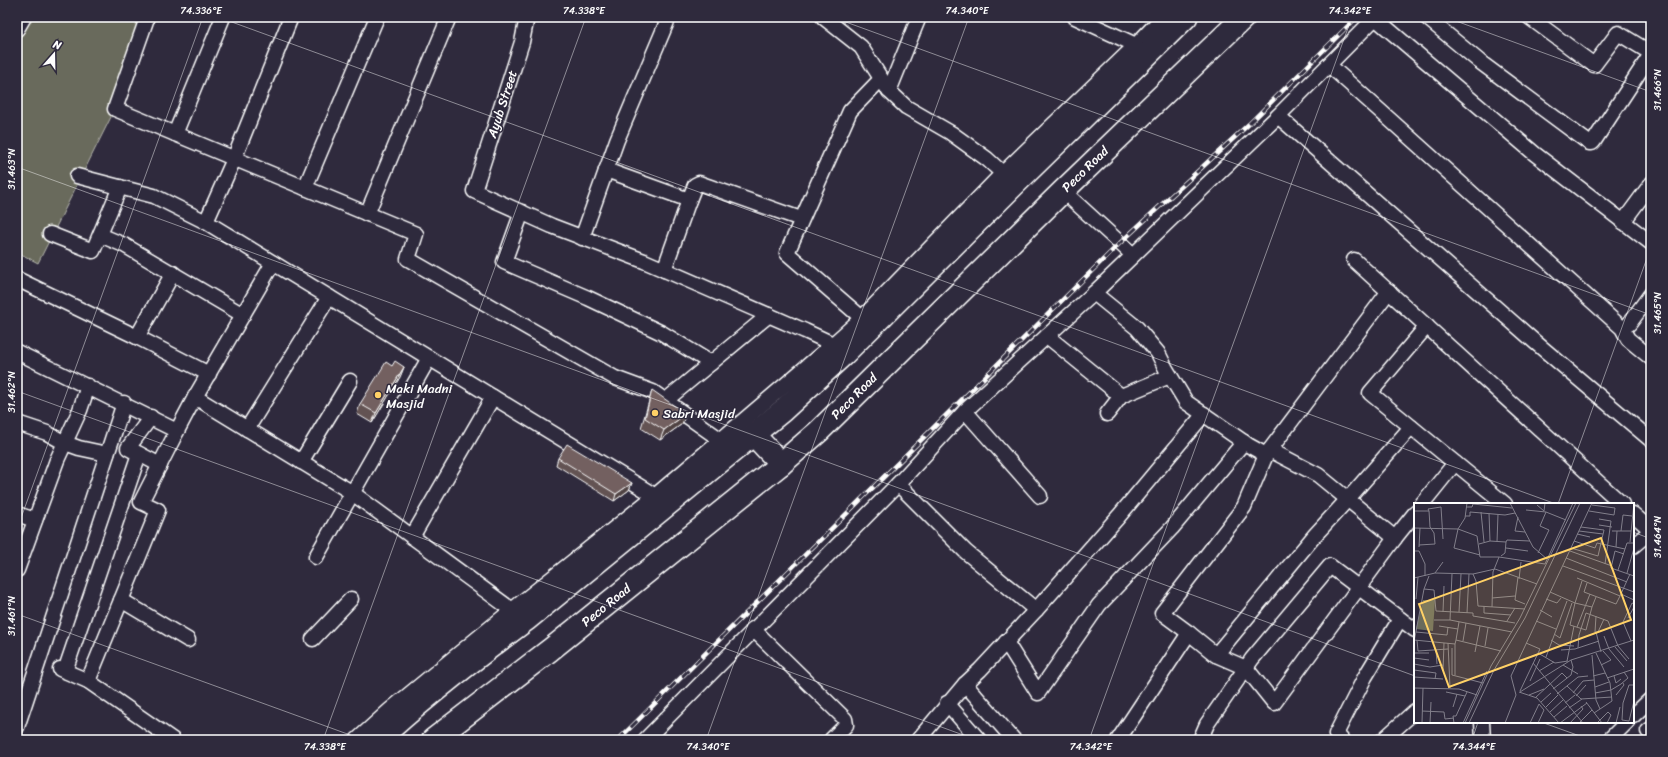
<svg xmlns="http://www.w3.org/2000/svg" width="1668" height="757" font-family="Sriracha,sans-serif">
<rect width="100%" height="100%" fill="#2f2a3d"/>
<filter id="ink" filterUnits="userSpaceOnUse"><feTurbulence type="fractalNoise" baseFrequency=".025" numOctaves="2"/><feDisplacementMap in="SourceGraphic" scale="8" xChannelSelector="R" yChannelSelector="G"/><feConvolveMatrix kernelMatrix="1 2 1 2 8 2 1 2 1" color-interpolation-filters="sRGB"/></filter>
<g filter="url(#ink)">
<path fill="#696b5c" stroke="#b4b5ae" d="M26 17H135L146 21 115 109 38 263 17 252V31Z"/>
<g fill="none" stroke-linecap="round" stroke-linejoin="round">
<defs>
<g id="minor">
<path d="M145 17 146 21 115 109 416 234 408 259 615 378 653 392 721 440"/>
<path d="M527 17 522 42 474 191 552 226 644 261 805 331 833 344 838 349"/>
<path d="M823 17 861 47 889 91 906 107 951 133 987 159 1009 179"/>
<path d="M1075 17 1136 45 1163 17"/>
<path d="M1426 17 1480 62 1589 143H1592L1594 141 1651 54"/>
<path d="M1529 17 1594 65 1618 33 1651 53"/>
<path d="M1375 18 1535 154 1651 243"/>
<path d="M17 29 24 17"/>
<path d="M1329 65 1622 328 1628 339 1651 358"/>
<path d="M889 91 919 17"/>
<path d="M1278 116 1535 342 1651 440"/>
<path d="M175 134 223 17"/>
<path d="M606 170 689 200 695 185 699 183 801 219"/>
<path d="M77 176 154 196 206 222 662 500"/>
<path d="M305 188 377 17"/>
<path d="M1063 191 1133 255"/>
<path d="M522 212 504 262 588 298 662 333 711 363"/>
<path d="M367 214 449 17"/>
<path d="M206 222 234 159 291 17"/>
<path d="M1623 222 1651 184"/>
<path d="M50 234 93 251 120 187"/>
<path d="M100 235 124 245 243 315"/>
<path d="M582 238 617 140 669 17"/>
<path d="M1354 260 1622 504"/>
<path d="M664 270 689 200"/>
<path d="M17 279 137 337 173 273"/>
<path d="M1094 293 1137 328 1158 353 1166 369 1186 402 1248 445 1266 455 1389 291"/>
<path d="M862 318 787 253 850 111 881 79"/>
<path d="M1629 324 1651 294"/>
<path d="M1427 326 1370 393 1505 504"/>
<path d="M1047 336 1121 396 1170 376"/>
<path d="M137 337 209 374"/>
<path d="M17 352 177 431 195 397 351 492 519 615"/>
<path d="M195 397 273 263"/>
<path d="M665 401 769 315"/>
<path d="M965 411 1040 496"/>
<path d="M1107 414 1121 396"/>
<path d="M151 417 128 448 160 465"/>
<path d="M17 423 47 433 65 443 79 448 107 454"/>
<path d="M247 429 329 297"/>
<path d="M1270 450 1318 475 1395 538 1415 513"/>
<path d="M1266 455 1244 507 1162 613 1189 633 1216 655 1246 668 1274 703 1395 538"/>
<path d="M301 462 350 381"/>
<path d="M898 484 966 552 1036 610"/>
<path d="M1422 504 1455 463"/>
<path d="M17 514 35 520"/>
<path d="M1633 514 1651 530"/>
<path d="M412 537 493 397"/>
<path d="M1633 546 1651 531"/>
<path d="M316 557 429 358"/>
<path d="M17 570 57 460 80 410 88 386"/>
<path d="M121 600 188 640"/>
<path d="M753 629 845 719 846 725 831 740"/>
<path d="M313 639 351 599"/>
<path d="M1006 642 1038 693 1099 605 1172 528 1244 442"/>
<path d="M1216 655 1315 535 1348 499 1411 427"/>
<path d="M60 669 88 681 173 740"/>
<path d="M65 671 139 454"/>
<path d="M88 681 158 510 141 502 177 431"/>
<path d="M965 684 1014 740"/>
<path d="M947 703 979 740"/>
<path d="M1633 716 1651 699"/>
<path d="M1482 722 1483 740"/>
<path d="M17 727 124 403"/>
<path d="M1648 731 1651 729"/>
<path d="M357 740 390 710 512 610 656 495 833 344 862 318 1003 173 1136 45"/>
<path d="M645 740 898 484 965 411 1094 293 1278 116 1376 17"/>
<path d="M918 740 965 684 980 670 1036 610 1119 516 1204 414"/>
<path d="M1118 740 1189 633"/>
<path d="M1200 740 1207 724 1252 659 1330 566 1415 630"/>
<path d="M1342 740 1336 734 1365 677 1400 619"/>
<path d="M1383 740 1415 711"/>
<path d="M1609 740 1627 722"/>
</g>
<g id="primary">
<path d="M754 435 781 464"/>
<path d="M378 740C424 697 475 658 526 620L782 411 844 354 1014 185 1186 17"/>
<path d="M433 740 550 650 781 464 819 431 1063 191 1244 17"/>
</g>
</defs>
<use href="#minor" stroke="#fff" stroke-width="17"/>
<use href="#primary" stroke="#fff" stroke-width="25"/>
<use href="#minor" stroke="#2f2a3d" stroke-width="14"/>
<use href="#primary" stroke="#2f2a3d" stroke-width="22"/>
<defs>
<path id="rail" d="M618 740 1120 243 1249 124 1357 17"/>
</defs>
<use href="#rail" stroke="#fff" stroke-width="4.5"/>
<use href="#rail" stroke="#2f2a3d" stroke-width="3" stroke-dasharray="9" stroke-linecap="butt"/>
</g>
<g fill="#635353" stroke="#fff">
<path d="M392 366 404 367 400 377 372 423 357 414 360 404Z"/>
<path d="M652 390 682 424 660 440 641 428 649 401Z"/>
<path d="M558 458 632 483 629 490 614 501 556 465Z"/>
</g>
<g fill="#504343" stroke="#fff">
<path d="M404 367 400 377 372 423 376 413Z"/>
<path d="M686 414 682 424 660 440 664 430Z"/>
<path d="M632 483 629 490 614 501 616 494Z"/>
</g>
<g fill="#736060" stroke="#fff">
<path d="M395 361 404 367 376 413 360 404 386 362 392 366Z"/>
<path d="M652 390 686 414 664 430 645 418Z"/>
<path d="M567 444 632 483 616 494 558 458Z"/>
</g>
</g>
<path fill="none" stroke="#fff" stroke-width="1" stroke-opacity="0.45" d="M218 17 1556 504M832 17 1651 315M1445 17 1651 92M17 167 1415 676M17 391 977 740M1558 504 1651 247M17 529 203 17M1633 532 1651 539M17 614 364 740M1541 722 1591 740M323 740 586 17M706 740 969 17M1089 740 1352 17M1472 740 1478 722"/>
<g fill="#ffd166" stroke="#2f2a3d" stroke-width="1.5">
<circle cx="378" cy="395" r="4"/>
<circle cx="655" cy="413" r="4"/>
</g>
<g text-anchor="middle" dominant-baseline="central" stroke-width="3" stroke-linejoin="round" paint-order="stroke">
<g font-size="13" fill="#fff" stroke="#2f2a3d">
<text transform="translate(502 104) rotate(-72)">Ayub Street</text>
<text transform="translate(1085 169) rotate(-44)">Peco Road</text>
<text transform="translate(854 396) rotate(-45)">Peco Road</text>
<text transform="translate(606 605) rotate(-39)">Peco Road</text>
</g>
<g font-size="13" fill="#fff" stroke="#2f2a3d" text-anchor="start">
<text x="386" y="388">Maki Madni<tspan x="386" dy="15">Masjid</tspan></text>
<text x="663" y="413">Sabri Masjid</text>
</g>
</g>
<g transform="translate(1414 503)">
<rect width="220" height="220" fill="#2f2a3d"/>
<path d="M9 97H21L19 128 2 126Z" fill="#696b5c"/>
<path fill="none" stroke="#827f8b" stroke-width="1" d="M53 0 51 15 44 26 63 33 66 54H85M96 0 119 44 133 56M123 2 130 8 131 0M52 4H58L59 1 98 5M112 7 132 9 126 23 135 27 124 50M0 8H15L16 24M15 8 14 6 27 4 29 36M175 8 200 12 201 5 178 2M67 9 70 39M132 9 152 17M75 10 76 38M51 13H56V9L91 12 101 10M104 14 101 28 111 29M185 16 197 18 191 61M185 22 198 24M0 25 44 26 40 45 66 52M165 28 189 31M198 28H217M207 28 209 12 218 13M163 31 176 34M160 38 181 45 183 40 211 46M83 39 84 11M92 39 93 37 116 38M216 39 220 0M65 41 76 38 92 39 91 50 87 53M5 42 21 41 20 30 16 24M5 44 6 25M202 44 203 28M92 45 114 48M157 45 184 53 190 27 167 24M0 48H5L11 61V73M156 48 198 63M210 51 201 48 197 65 220 73M152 55 213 79M149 63 220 89M204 67 213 40H220M21 70 29 59M213 70 220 45M59 71 62 78 64 103 111 106M104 74 101 97 111 101M0 75 21 70 59 71 81 66 123 81M163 75 206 93 216 71M105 76 107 59M173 80 170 89 202 101 206 93M10 86 20 87 22 108 59 110V113L101 120M136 89 161 100 168 78M207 91 220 97M78 95 101 93M2 96 4 74M132 96 143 100 147 95M161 100 156 122 172 127 178 104M161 100 178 104 182 94M70 103V110L97 112M78 104 79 69 85 54 131 61 159 0M126 107 138 114M29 109 30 83M45 109 47 71M53 110 55 71M182 113 181 129H184L190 116M214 115 220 104M20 117H36L98 129M36 117 38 71M93 118 101 105M122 118 142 126M25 123 44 126M163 124 176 91M2 129 33 132 34 124M182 129 187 149M140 131 146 135 158 100M190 133 195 146 210 164M0 137 41 141 42 137 87 148M3 137 4 148 34 146M42 137 45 119M137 137 145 142 160 143M49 138 52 120M217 138 209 119 218 100 220 101M0 139 10 86 15 73M34 140 36 185M41 141V172M71 143 74 125M201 144 213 158M38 145V172M164 145 165 132 172 110 194 118 204 143 215 156M22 147 23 161M147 147 161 146 185 138M61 149 66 123M0 150H15M124 150 141 160 154 158M178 152 182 197 186 206M132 154 153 98M0 155 15 157M153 158 160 123M119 160 169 220M0 161 16 164 29 162M149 162 164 171M187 162 197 157 189 148M0 167 22 170 21 176M29 168 30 140M125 168 140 159M38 172 69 180M179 173 191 170M200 173 202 180 207 176M0 174 29 176M193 175 220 166M116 178 126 156M153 183 167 196 198 194M181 184 195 179M0 185 45 186 63 192M139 186 157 172 159 164 157 157M106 188 126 146 112 140M32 189 51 193M105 189 123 195 145 220M106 189 157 157 220 137M159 190 169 178 180 177M181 190 197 187 207 181 214 175 210 169M143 191 164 174 174 173M102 192 97 173 178 0M115 192 130 186M202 192 210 182 209 180M162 193 172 182M121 195 148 170 153 175M127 199 137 190M172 199 188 220M151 200 161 192M39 204 43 191M132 204 144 192M155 205 168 196M8 208 30 209 31 216 40 215M136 209 149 197M180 210 198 198 196 180 182 150M140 214 153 203M215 218 208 217 209 200 215 182H220M215 218 220 198M8 220 9 185M16 220 17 199M40 220 39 213H42L53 189M49 220 73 168M51 220 77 163 106 115 162 0M55 220 80 167 111 115 166 0M91 220 102 192M116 220 125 201 130 207 124 220M146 220 173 200M156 220 169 206 167 203M165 220 178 207M183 220 194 209 197 212 193 220M202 220 206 204"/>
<path fill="#ffd166" fill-opacity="0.15" stroke="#ffd166" stroke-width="2" d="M187 35 217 117 35 184 5 101Z"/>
<rect width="220" height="220" fill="none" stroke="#fff" stroke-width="2"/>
</g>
<rect width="1668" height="757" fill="none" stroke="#2f2a3d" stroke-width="44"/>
<g transform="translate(54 54) rotate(20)" stroke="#2f2a3d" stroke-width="3" paint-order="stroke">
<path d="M0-3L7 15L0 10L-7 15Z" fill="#ffffff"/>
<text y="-6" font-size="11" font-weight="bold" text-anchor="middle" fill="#ffffff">N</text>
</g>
<rect x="22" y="22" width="1624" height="713" fill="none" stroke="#fff" stroke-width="1.5"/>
<g font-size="10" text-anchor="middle" fill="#fff">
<text x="201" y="14">74.336°E</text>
<text x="584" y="14">74.338°E</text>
<text x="967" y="14">74.340°E</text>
<text x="1350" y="14">74.342°E</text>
<text transform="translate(1657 90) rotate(-90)" y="4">31.466°N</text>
<text transform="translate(11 169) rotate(-90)" y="4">31.463°N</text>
<text transform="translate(1657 313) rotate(-90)" y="4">31.465°N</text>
<text transform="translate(11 392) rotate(-90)" y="4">31.462°N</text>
<text transform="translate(1657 537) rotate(-90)" y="4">31.464°N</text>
<text transform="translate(11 616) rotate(-90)" y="4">31.461°N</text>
<text x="325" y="750">74.338°E</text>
<text x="708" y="750">74.340°E</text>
<text x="1091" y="750">74.342°E</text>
<text x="1474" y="750">74.344°E</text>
</g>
</svg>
